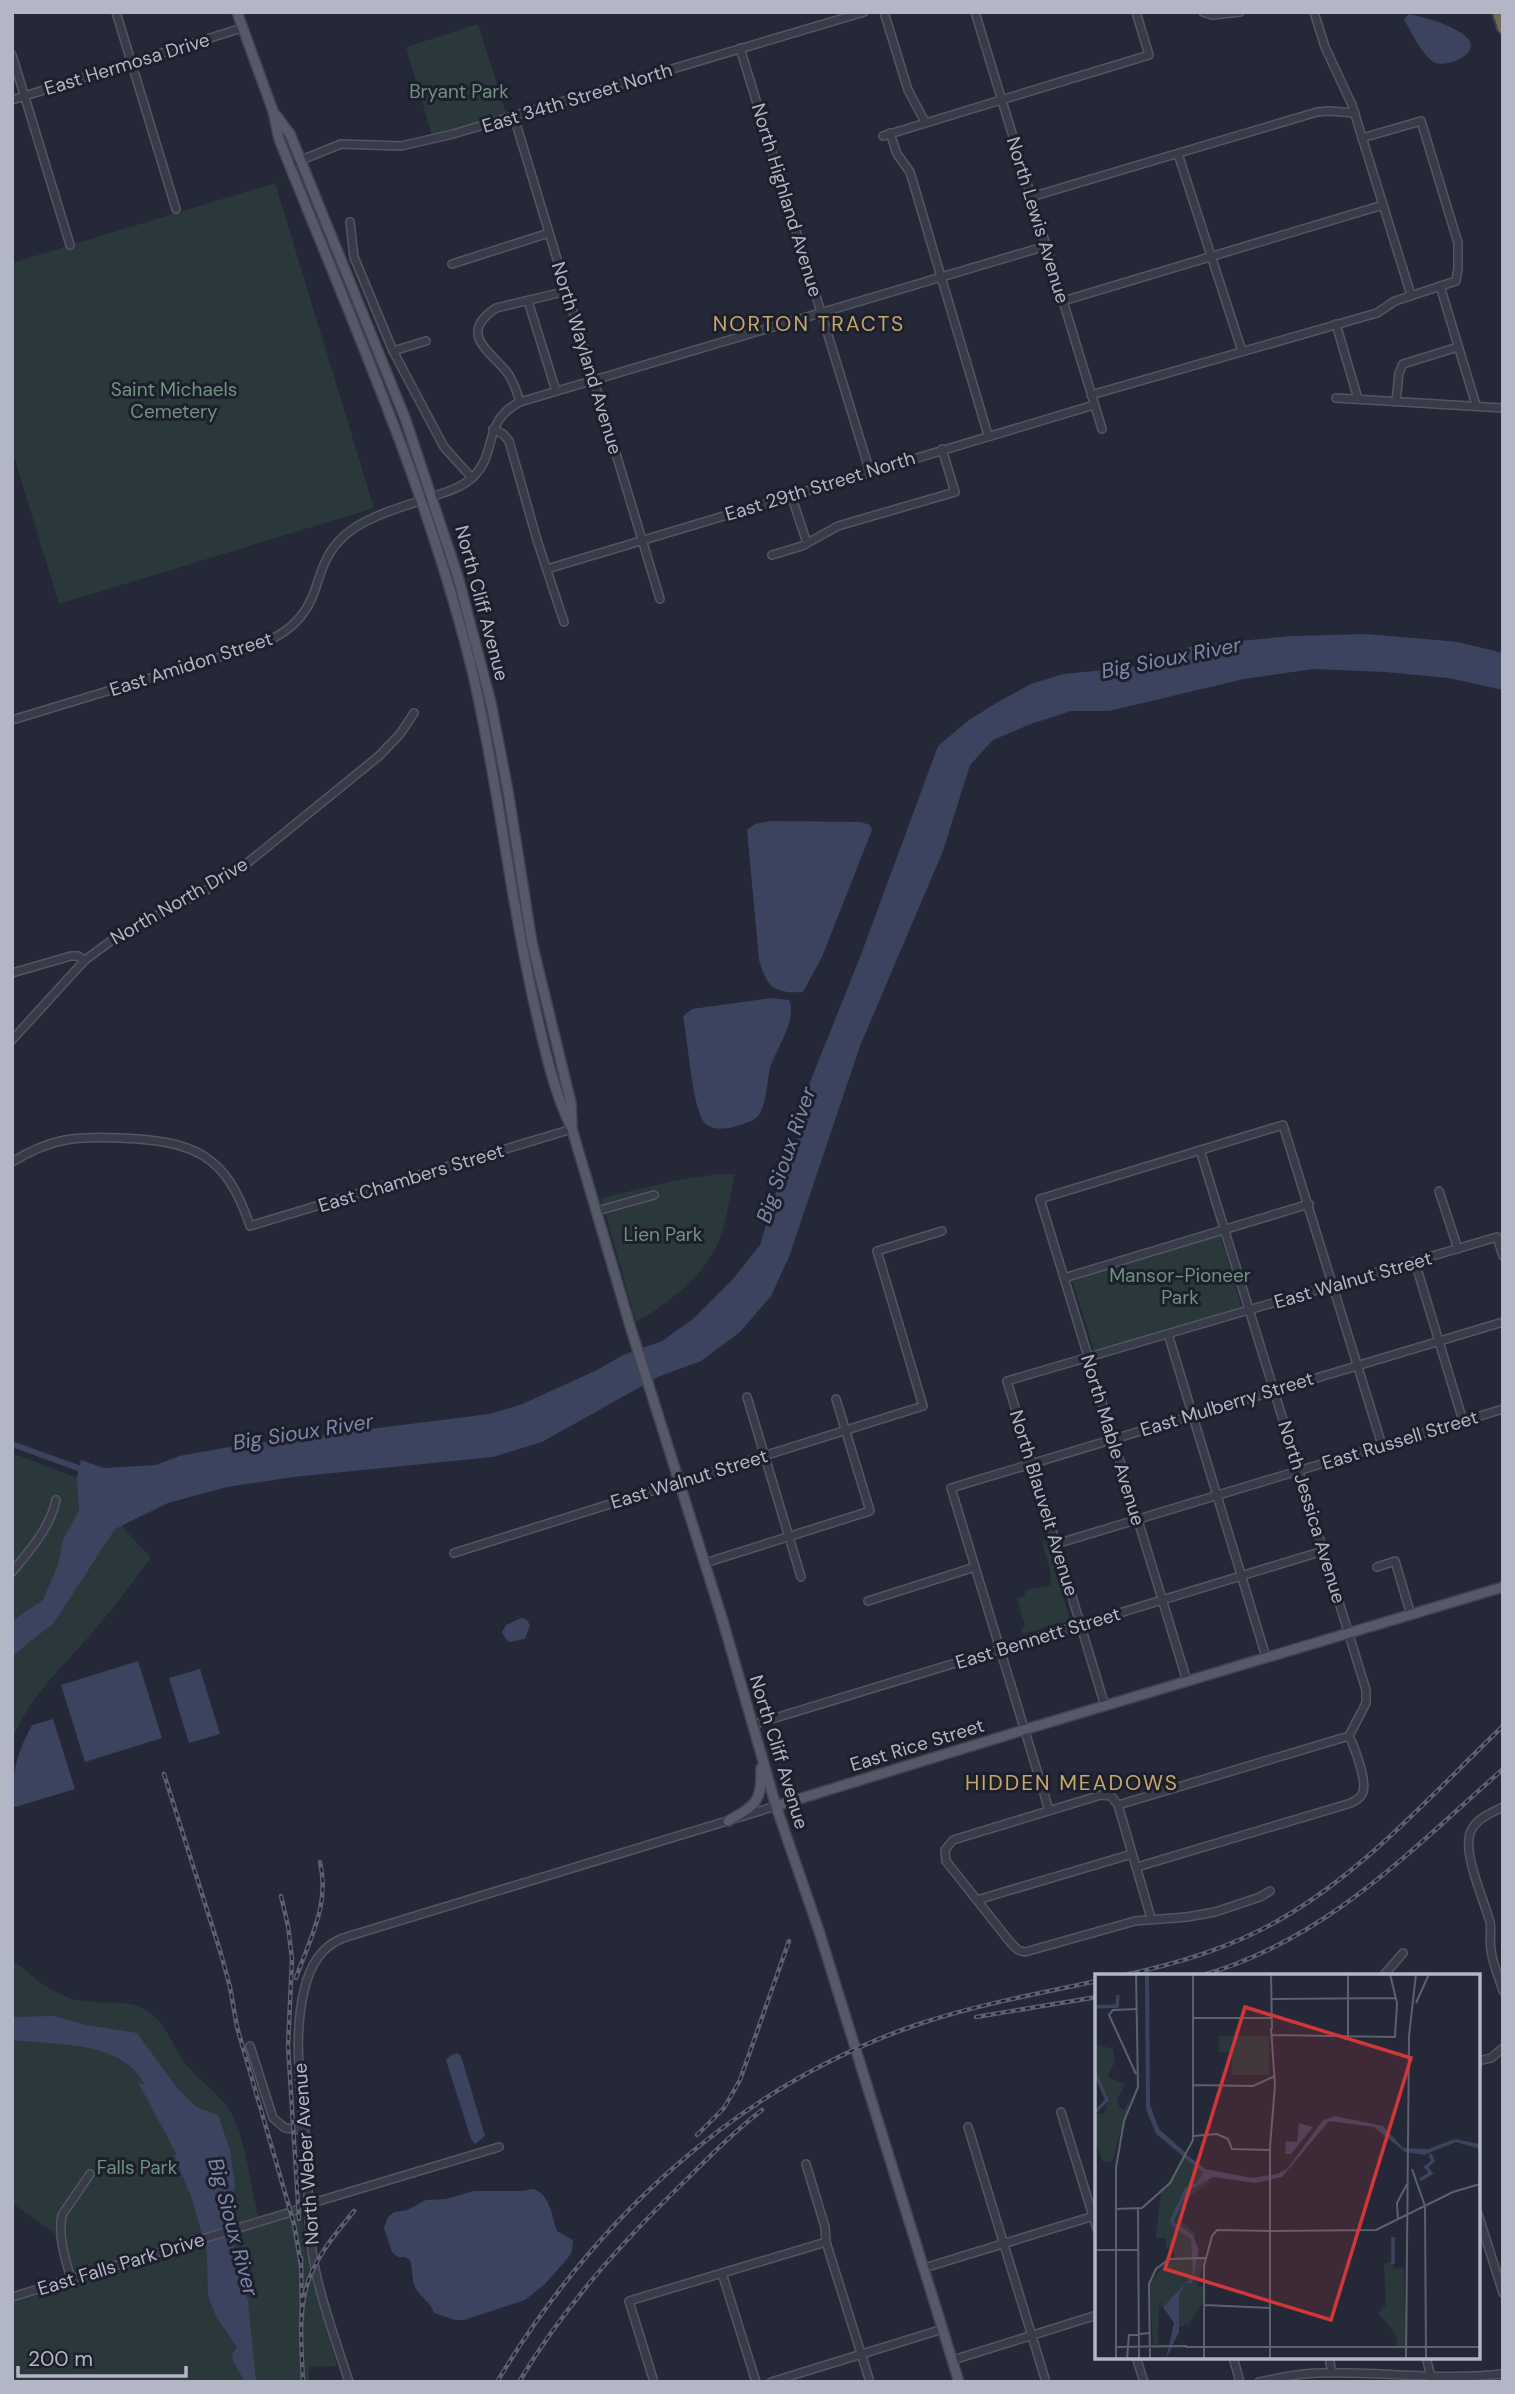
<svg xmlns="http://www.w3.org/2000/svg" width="1515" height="2394" font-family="'DM Sans',sans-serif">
<rect width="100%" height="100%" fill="#242837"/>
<g fill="#2a383c">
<path d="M478 24 508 119 433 139 406 47Z"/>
<path d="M275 183 374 508 59 604 12 450V263Z"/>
<path d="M717 1174H735C730 1195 727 1218 720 1238 707 1274 668 1304 636 1322L601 1198 673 1181Z"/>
<path d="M1220 1235 1242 1308 1094 1351 1072 1279Z"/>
<path d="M12 1453 77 1478 151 1558C133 1581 116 1605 97 1627 67 1663 29 1695 12 1741Z"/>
<path d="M1046 1540 1070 1620 1023 1634 1021 1628 1025 1626 1017 1598 1025 1595V1590L1051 1585 1050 1569 1042 1542Z"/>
<path d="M12 1960C30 1974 48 1991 70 1998 95 2007 127 1996 149 2012 164 2022 173 2045 183 2060 196 2080 218 2091 230 2111 246 2139 252 2192 260 2225L297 2214 302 2220 310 2273 337 2366 309 2367V2382H12V2302L69 2286 54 2233 12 2203Z"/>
</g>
<g fill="#3c435e">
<path d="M1409 14C1424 17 1460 27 1469 40 1479 55 1447 67 1436 63 1425 60 1409 29 1404 19Z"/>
<path d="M1367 634 1458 642 1503 653V690L1448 678 1385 672 1313 669 1244 679 1109 711H1071L1031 724 993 740 970 765 943 851 860 1046 789 1257 771 1296 740 1332 701 1361 658 1377 542 1442 493 1457 293 1477 227 1487 168 1503 115 1529 53 1624 29 1642 12 1657V1621L43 1600 58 1565 63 1540 79 1511 77 1478 81 1460 104 1468 156 1465 179 1456 235 1446 489 1414 520 1405 597 1370 623 1355 662 1341 693 1319 733 1279 760 1245 787 1155 798 1141 800 1107 859 960 938 746 969 720 998 702 1031 684 1063 674 1128 668 1195 645 1293 636Z"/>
<path d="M770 821 861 822 870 825 872 830 822 957 803 992C773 994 767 987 759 960L747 830 755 824Z"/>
<path d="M772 998 789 1000C798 1016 777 1049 771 1065 766 1078 768 1113 753 1120 748 1123 739 1125 733 1127 726 1129 714 1130 707 1125 692 1115 688 1037 683 1016L692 1009Z"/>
<path d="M521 1618 526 1619 530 1625 525 1639 509 1642 505 1638 502 1632 506 1625Z"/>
<path d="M138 1661 162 1738 85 1762 61 1685Z"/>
<path d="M200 1669 220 1734 189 1743 169 1678Z"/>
<path d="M53 1719 75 1789 12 1808C12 1773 15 1757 32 1725Z"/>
<path d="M55 2016 86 2025 137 2033 177 2088 196 2107 218 2115 230 2150 235 2185 228 2212 235 2253 248 2301 256 2382H245L233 2361 232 2354 237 2347 217 2318 208 2296 207 2252 192 2199 175 2158 176 2153 138 2082 145 2085C123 2040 54 2045 12 2040V2017Z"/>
<path d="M457 2053 461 2056 485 2136 475 2144 471 2139 446 2060 450 2056Z"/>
<path d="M533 2189C551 2195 551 2215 557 2231L573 2240 572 2251 568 2258 545 2284 525 2300 464 2320H455L434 2313C431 2302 422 2299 416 2289 411 2279 413 2270 410 2260L405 2257H398L392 2252 384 2228 388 2217 394 2212 407 2210 426 2200 446 2199 474 2191H521Z"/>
</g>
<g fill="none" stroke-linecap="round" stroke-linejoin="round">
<path stroke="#3c435e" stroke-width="6" d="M12 1444 78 1468 85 1473"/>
<defs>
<g id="minor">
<path d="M116 12 176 209"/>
<path d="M884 12 908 90 925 122"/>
<path d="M975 12 1102 429"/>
<path d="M1203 12 1212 15 1240 12"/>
<path d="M1314 12 1325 47 1352 105 1411 295"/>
<path d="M740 48 870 472"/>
<path d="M12 55 70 245"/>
<path d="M12 100 242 28"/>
<path d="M514 117 660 599"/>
<path d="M890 133 897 154 910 172 988 435"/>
<path d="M883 136 1149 55 1136 12"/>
<path d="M1178 154 1242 351"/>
<path d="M289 165 341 144 401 146 453 134 864 12"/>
<path d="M1031 197 1317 112 1329 111 1355 113"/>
<path d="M350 222 354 257 393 351 444 447 472 478"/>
<path d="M452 264 549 233"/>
<path d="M1440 286 1476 405"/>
<path d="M528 301 556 391"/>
<path d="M1063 301 1383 205"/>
<path d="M1336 324 1358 399"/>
<path d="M393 351 426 341"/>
<path d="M1091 395 1377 313 1395 301 1456 281 1458 268V243L1421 121 1362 138"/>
<path d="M1336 398 1503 408"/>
<path d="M1396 401 1399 373 1403 364 1458 347"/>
<path d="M520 402C517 392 513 379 506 371 487 349 459 333 496 308L567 291"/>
<path d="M493 429 503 434 509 441 537 540 564 622"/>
<path d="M791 495 807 543"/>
<path d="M772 555 802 546 838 526 955 492 942 449"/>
<path d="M547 569 1094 405"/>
<path d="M12 720 253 647C284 636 306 620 316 587 322 568 328 550 344 536 366 516 403 507 431 497 446 492 462 488 474 476 498 452 482 421 520 402L1046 246"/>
<path d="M12 973 71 956H78L85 960"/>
<path d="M12 1040 85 960 119 935 208 889 240 869 379 756 400 734 414 713"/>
<path d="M12 1162C51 1138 76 1136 120 1138 193 1141 226 1153 250 1226L572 1129"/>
<path d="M1439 1191 1458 1249"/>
<path d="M597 1211 654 1195"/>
<path d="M1415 1262 1463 1421"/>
<path d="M1064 1278 1309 1204"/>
<path d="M1168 1334 1266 1657"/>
<path d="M747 1397 801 1577"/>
<path d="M1056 1544 1503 1409"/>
<path d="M454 1553 923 1406 877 1251 942 1231"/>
<path d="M705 1563 870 1511 836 1399"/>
<path d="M1377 1567 1395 1561 1411 1615"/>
<path d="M12 1572C30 1550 50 1528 56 1500"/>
<path d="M868 1601 975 1567"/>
<path d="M1187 1681 1040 1199 1283 1125 1382 1445"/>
<path d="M1105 1706 1007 1381 1497 1237 1503 1256"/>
<path d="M752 1725 1323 1551"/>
<path d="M1118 1805 1349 1736"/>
<path d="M1503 1807C1491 1813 1475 1819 1470 1833 1463 1855 1484 1900 1490 1922 1492 1932 1489 1940 1491 1949 1492 1963 1499 1977 1503 1991"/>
<path d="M1049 1810 951 1488 1503 1322"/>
<path d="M1137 1867 1351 1803C1356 1800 1361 1798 1363 1792 1367 1780 1354 1746 1349 1736L1366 1703V1690L1200 1150"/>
<path d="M977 1900 1132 1854"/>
<path d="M1151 1918 1118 1805 1111 1796 1101 1795 953 1840 945 1850 946 1861 1010 1942 1018 1950 1025 1952 1135 1921 1187 1917 1215 1912 1260 1897 1270 1891"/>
<path d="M1383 1976 1403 1953"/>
<path d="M250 2046 273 2118 285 2128 304 2130"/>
<path d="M1478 2061 1491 2058 1503 2048"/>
<path d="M1061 2112 1097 2229"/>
<path d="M968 2127 1046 2382"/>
<path d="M806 2164 825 2227 826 2242 870 2382"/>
<path d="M1478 2214 1503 2293"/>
<path d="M924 2268 1097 2215"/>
<path d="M722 2273 756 2382"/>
<path d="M71 2279C65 2258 58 2237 62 2215L90 2174"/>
<path d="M12 2297 291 2212 309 2204 499 2147"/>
<path d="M1136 2357 1144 2382"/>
<path d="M1233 2357 1240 2382"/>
<path d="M1329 2357 1332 2373"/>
<path d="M1426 2357 1431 2377"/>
<path d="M953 2360 1097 2315"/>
<path d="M349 2382C337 2344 323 2307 315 2269 307 2229 309 2187 306 2146 302 2097 292 2041 304 1991 309 1968 320 1947 343 1938L776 1806"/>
<path d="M654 2382 629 2301 826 2242"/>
<path d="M771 2382 943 2329"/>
<path d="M1259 2382C1279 2378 1299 2373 1318 2373 1380 2371 1441 2381 1503 2374"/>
</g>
<g id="major">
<path d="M237 12 273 111 279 139C349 315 426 484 472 670 498 780 509 893 534 1003 544 1046 553 1090 572 1129L631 1329 722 1618 776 1806 819 1931 959 2382"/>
<path d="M276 115 290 134 405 418 458 577 491 703 508 791 532 943 571 1103 572 1124"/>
<path d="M776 1806 1030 1728 1503 1587"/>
<path d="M728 1821C756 1805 762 1802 761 1768"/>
</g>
<path id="highway" d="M1498 12 1503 28"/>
</defs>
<use href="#minor" stroke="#535662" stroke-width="10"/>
<use href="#major" stroke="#414451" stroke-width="12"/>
<use href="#highway" stroke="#40434f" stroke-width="14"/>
<use href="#minor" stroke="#383b48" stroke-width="7"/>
<use href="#major" stroke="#565968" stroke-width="9"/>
<use href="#highway" stroke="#6d6956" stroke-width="10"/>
<defs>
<g id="rail">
<path d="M164 1774 221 1954 230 1987 237 2027 294 2224 301 2265"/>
<path d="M281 1896 288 1926 292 1959 288 2046 299 2219"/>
<path d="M1120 1976C1176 1964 1231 1948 1281 1919 1366 1870 1433 1793 1503 1726"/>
<path d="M1200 1976C1326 1940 1408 1853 1503 1769"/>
<path d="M296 1978C310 1938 330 1905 320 1862"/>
<path d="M976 2017 1097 1997"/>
<path d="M697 2135 724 2108 740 2080 789 1941"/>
<path d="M301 2258 302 2317"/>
<path d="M303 2382C302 2349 297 2311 309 2279 318 2254 337 2232 354 2211"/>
<path d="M497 2382C594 2220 736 2087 916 2025 975 2005 1036 1994 1097 1981"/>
<path d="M519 2382C564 2306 624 2240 687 2179 711 2155 735 2131 762 2110"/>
</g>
</defs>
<use href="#rail" stroke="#5c6070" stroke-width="4.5"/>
<use href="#rail" stroke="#1d202c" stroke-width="2" stroke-dasharray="5" stroke-linecap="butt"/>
</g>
<g text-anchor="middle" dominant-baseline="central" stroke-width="6" stroke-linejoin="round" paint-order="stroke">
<g font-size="19" fill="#b3b6c4" stroke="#1d202c">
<text transform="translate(127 64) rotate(-17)">East Hermosa Drive</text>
<text transform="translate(577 98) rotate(-17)">East 34th Street North</text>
<text transform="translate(787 200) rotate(73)">North Highland Avenue</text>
<text transform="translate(1038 220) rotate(73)">North Lewis Avenue</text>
<text transform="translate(587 358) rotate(73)">North Wayland Avenue</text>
<text transform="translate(820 486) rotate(-17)">East 29th Street North</text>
<text transform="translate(482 603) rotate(75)">North Cliff Avenue</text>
<text transform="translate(191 664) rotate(-18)">East Amidon Street</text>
<text transform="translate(179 901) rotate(-30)">North North Drive</text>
<text transform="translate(411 1178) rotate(-17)">East Chambers Street</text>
<text transform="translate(1353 1280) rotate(-16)">East Walnut Street</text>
<text transform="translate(1227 1404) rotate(-17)">East Mulberry Street</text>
<text transform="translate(1113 1440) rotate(73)">North Mable Avenue</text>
<text transform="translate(1400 1440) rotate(-17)">East Russell Street</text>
<text transform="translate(689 1479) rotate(-17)">East Walnut Street</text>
<text transform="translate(1044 1503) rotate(73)">North Blauvelt Avenue</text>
<text transform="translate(1312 1512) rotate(73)">North Jessica Avenue</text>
<text transform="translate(1038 1638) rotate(-17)">East Bennett Street</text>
<text transform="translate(917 1745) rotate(-17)">East Rice Street</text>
<text transform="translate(779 1752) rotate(73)">North Cliff Avenue</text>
<text transform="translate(306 2154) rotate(-94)">North Weber Avenue</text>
<text transform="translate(121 2264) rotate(-17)">East Falls Park Drive</text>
</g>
<g font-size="19" fill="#6d927d" stroke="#1d202c">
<text x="459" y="91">Bryant Park</text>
<text x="174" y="389">Saint Michaels<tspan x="174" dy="22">Cemetery</tspan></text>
<text x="663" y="1234">Lien Park</text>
<text x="1180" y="1275">Mansor-Pioneer<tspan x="1180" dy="22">Park</tspan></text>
<text x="137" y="2167">Falls Park</text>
</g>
<g font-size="21" letter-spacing="2" fill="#c6a76c" stroke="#1d202c">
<text x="809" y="324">NORTON TRACTS</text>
<text x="1072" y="1783">HIDDEN MEADOWS</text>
</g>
<g font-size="21" font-style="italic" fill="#7e87a8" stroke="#1d202c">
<text transform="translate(1171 658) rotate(-11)">Big Sioux River</text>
<text transform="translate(786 1155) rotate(-71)">Big Sioux River</text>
<text transform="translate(303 1432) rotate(-9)">Big Sioux River</text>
<text transform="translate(233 2227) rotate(75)">Big Sioux River</text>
</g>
</g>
<g transform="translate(1095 1974)">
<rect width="385" height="385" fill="#242837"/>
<path d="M174 62V101H137V79L124 78V62ZM0 70 18 75 20 87 13 103 30 110 22 127 25 134 29 136 36 123 17 188H8L0 166V140H9L13 126 0 96ZM90 183 109 197 115 208 94 223 85 238 86 247 99 258 104 285H109L102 312 108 313V328L92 353 91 347 89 353 80 352 72 332H64L63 370 58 372 55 310 72 286 81 285 78 274H71V264H61L66 215 76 209ZM297 287 300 295 309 294 310 372H303L300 359 283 339 291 331 289 290Z" fill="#2a383c"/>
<path d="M50 0H54L55 131 64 155 91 179 89 183 61 160 51 135ZM240 142 288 152 308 174 333 175 360 165 385 170V175L361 168 329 181 310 178 279 153 234 147 187 203 161 209 118 203 94 216 78 248 97 260 104 276 97 309H91L84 321V358L71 385 79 349 68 333 98 302 96 265 77 252 75 246 90 214 102 209 110 195 157 204 182 200 192 195 228 146ZM204 149 218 153 196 180H190L191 167 202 168Z" fill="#3c435e"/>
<path fill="none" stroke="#3c435e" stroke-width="3.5" d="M0 33 22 32 23 21M0 99 12 126 0 138M89 181 111 198M325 206 336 199 331 193 338 187 335 180M298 263V290"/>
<path fill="none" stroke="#5d616f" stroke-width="2" d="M176 0 177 55M176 25 301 24M321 29 334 0M98 44H176M176 61 300 63 302 29 295 0M253 63V0M41 100 14 41 18 36 43 35M98 111 158 112 180 102M98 162 122 160 133 165 137 175 175 176M317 195 330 232M330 233 331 385M21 235 47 234 75 209 98 166V0M43 235 44 385M303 246 302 229 312 210M175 257 281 256 358 218 385 210M0 276H43M109 331 176 334M21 373 92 372M91 373H175M175 373H385M21 385V193L29 147 43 113 41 0M32 385 34 361 55 359M55 385 54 310 61 295 74 285 110 284M109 385V292L117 262 122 256 175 257M175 385V173L180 111 176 54M311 385 314 62 321 0"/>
<path fill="#d23638" fill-opacity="0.15" stroke="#d23638" stroke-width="3.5" d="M150 33 316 84 236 346 70 295Z"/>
<rect width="385" height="385" fill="none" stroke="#b3b6c4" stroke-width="3.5"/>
</g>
<rect width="1515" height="2394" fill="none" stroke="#b3b6c4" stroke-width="28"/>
<path d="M18 2366v10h168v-10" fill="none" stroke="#b3b6c4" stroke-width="3.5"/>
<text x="28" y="2366" font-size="21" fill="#b3b6c4" stroke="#1d202c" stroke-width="5" paint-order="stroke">200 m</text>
</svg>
